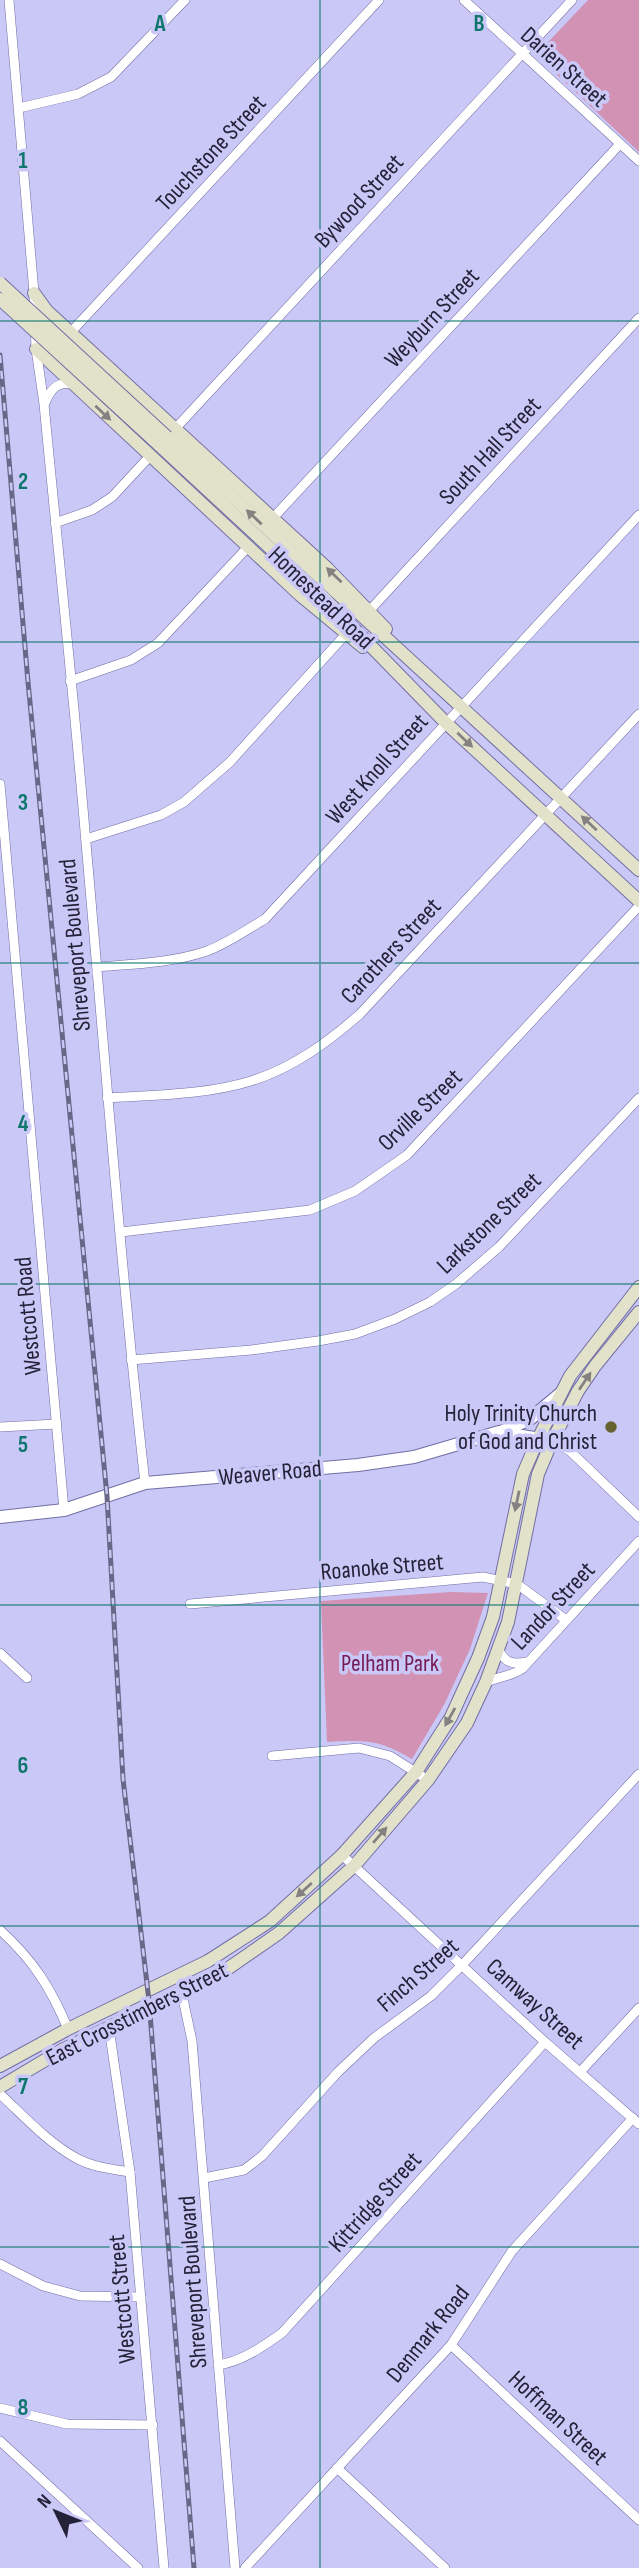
<svg xmlns="http://www.w3.org/2000/svg" width="639" height="2568" font-family="'Sofia Sans Condensed',sans-serif">
<rect width="100%" height="100%" fill="#cac8f7"/>
<g fill="#d292b4">
<path d="M588 0H639V152L536 55Z"/>
<path d="M451 1592 488 1593 470 1649 445 1703 412 1759C378 1739 365 1740 327 1742L321 1601Z"/>
</g>
<g fill="none" stroke-linecap="round" stroke-linejoin="round">
<defs>
<g id="minor">
<path d="M9 0 34 293 36 349 44 404C58 551 74 697 86 843 105 1057 121 1270 145 1483"/>
<path d="M464 0 639 161"/>
<path d="M19 108 78 94 111 77 185 0"/>
<path d="M71 332 379 0"/>
<path d="M45 403C50 390 57 381 72 384"/>
<path d="M175 429 572 0"/>
<path d="M273 518 620 144"/>
<path d="M55 523 92 510 112 497 150 456"/>
<path d="M370 610 639 318"/>
<path d="M70 681 131 660 158 643 248 547"/>
<path d="M0 784 64 1510"/>
<path d="M86 839 161 815 184 802 230 762 346 634"/>
<path d="M97 967C133 964 172 963 207 951 228 943 246 930 265 919L639 515"/>
<path d="M107 1098C155 1095 205 1095 251 1081 293 1068 328 1042 360 1014L639 714"/>
<path d="M121 1232 310 1210 355 1191 407 1155 639 906"/>
<path d="M131 1360 251 1350 318 1341 355 1334 395 1319 430 1302 456 1284 499 1247 639 1098"/>
<path d="M0 1427 57 1424"/>
<path d="M552 1441 570 1451 639 1517"/>
<path d="M190 1604 483 1577 517 1584 566 1620"/>
<path d="M498 1649C505 1662 511 1665 526 1662"/>
<path d="M0 1653 27 1678"/>
<path d="M486 1682C498 1677 513 1676 523 1668L639 1541"/>
<path d="M272 1756 359 1748 390 1756 428 1780"/>
<path d="M342 1855 545 2042 639 2124"/>
<path d="M0 1930C33 1960 51 1988 68 2029"/>
<path d="M182 1994 192 2041 235 2568"/>
<path d="M109 2028 130 2172 164 2568"/>
<path d="M581 2071 639 2008"/>
<path d="M0 2094C24 2116 47 2142 76 2158 92 2167 112 2169 130 2172"/>
<path d="M204 2178 244 2170 262 2156 338 2072 374 2038 431 1996 463 1964 639 1774"/>
<path d="M0 2264 43 2286 80 2296 141 2297"/>
<path d="M451 2345 639 2520"/>
<path d="M218 2365C243 2361 262 2347 282 2333L545 2042"/>
<path d="M0 2408 67 2424 153 2425"/>
<path d="M0 2441 138 2568"/>
<path d="M337 2468 445 2568"/>
<path d="M245 2568 451 2345 512 2251 633 2118"/>
</g>
<g id="tertiary">
<path d="M503 1431 530 1419 560 1394"/>
<path d="M0 1517 64 1510 145 1483 358 1465 414 1457 499 1432 552 1441"/>
</g>
<g id="secondary">
<path d="M34 293 47 311 328 569 386 629"/>
<path d="M36 349 300 595 363 647"/>
<path d="M167 437 639 870"/>
<path d="M158 444 324 598 446 723 639 901"/>
<path d="M0 2066 68 2029 208 1961 270 1921 342 1855 416 1772 451 1717 478 1658 493 1617 523 1474 539 1437 570 1376 639 1287"/>
<path d="M0 2087 62 2050 220 1974 279 1933 354 1866 428 1780 467 1723 486 1682 508 1622 538 1474 552 1441 578 1391 595 1366 639 1312"/>
</g>
</defs>
<use href="#minor" stroke="#716ea4" stroke-width="10"/>
<use href="#tertiary" stroke="#716ea4" stroke-width="14"/>
<use href="#secondary" stroke="#716ea4" stroke-width="14"/>
<use href="#minor" stroke="#fff" stroke-width="9"/>
<use href="#tertiary" stroke="#fff" stroke-width="12"/>
<use href="#secondary" stroke="#e2e1ca" stroke-width="12"/>
<defs>
<path id="rail" d="M0 355 28 682 107 1496 123 1779 149 2001 194 2568"/>
</defs>
<use href="#rail" stroke="#696787" stroke-width="5"/>
<use href="#rail" stroke="#cac8f7" stroke-width="2.5" stroke-dasharray="8" stroke-linecap="butt"/>
<defs>
<g id="secondary-bridge">
<path d="M0 283 167 437"/>
<path d="M0 299 158 444"/>
</g>
</defs>
<use href="#secondary-bridge" stroke="#716ea4" stroke-width="14" stroke-linecap="butt"/>
<use href="#secondary-bridge" stroke="#e2e1ca" stroke-width="12"/>
</g>
<defs><path id="oneway-solid" d="M-6-.8H1V-3.2L6.5 0L1 3.2V.8H-6Z" transform="scale(1.75)"/></defs>
<g fill="#838281">
<use href="#oneway-solid" transform="translate(103 413) rotate(43)"/>
<use href="#oneway-solid" transform="translate(254 517) rotate(-137)"/>
<use href="#oneway-solid" transform="translate(334 575) rotate(-136)"/>
<use href="#oneway-solid" transform="translate(465 740) rotate(43)"/>
<use href="#oneway-solid" transform="translate(589 823) rotate(-137)"/>
<use href="#oneway-solid" transform="translate(585 1381) rotate(-56)"/>
<use href="#oneway-solid" transform="translate(517 1501) rotate(102)"/>
<use href="#oneway-solid" transform="translate(450 1717) rotate(119)"/>
<use href="#oneway-solid" transform="translate(380 1835) rotate(-49)"/>
<use href="#oneway-solid" transform="translate(304 1890) rotate(138)"/>
</g>
<path fill="none" stroke="#0f766e" stroke-width="2" stroke-opacity="0.55" d="M320 0V2568M0 321H639M0 642H639M0 963H639M0 1284H639M0 1605H639M0 1926H639M0 2247H639"/>
<circle fill="#666330" stroke="#cac8f7" stroke-width="2.5" cx="611" cy="1427" r="7"/>
<g text-anchor="middle" dominant-baseline="central" stroke-width="7" stroke-linejoin="round" paint-order="stroke">
<g font-size="24" fill="#242238" stroke="#cac8f7">
<text transform="translate(564 67) rotate(42)">Darien Street</text>
<text transform="translate(211 153) rotate(-47)">Touchstone Street</text>
<text transform="translate(359 201) rotate(-47)">Bywood Street</text>
<text transform="translate(432 318) rotate(-47)">Weyburn Street</text>
<text transform="translate(490 451) rotate(-47)">South Hall Street</text>
<text transform="translate(321 598) rotate(44)">Homestead Road</text>
<text transform="translate(377 769) rotate(-48)">West Knoll Street</text>
<text transform="translate(75 945) rotate(-95)">Shreveport Boulevard</text>
<text transform="translate(391 951) rotate(-47)">Carothers Street</text>
<text transform="translate(420 1110) rotate(-44)">Orville Street</text>
<text transform="translate(489 1223) rotate(-44)">Larkstone Street</text>
<text transform="translate(28 1316) rotate(-95)">Westcott Road</text>
<text transform="translate(270 1473) rotate(-5)">Weaver Road</text>
<text transform="translate(382 1567) rotate(-5)">Roanoke Street</text>
<text transform="translate(553 1606) rotate(-47)">Landor Street</text>
<text transform="translate(418 1975) rotate(-41)">Finch Street</text>
<text transform="translate(535 2004) rotate(42)">Camway Street</text>
<text transform="translate(137 2014) rotate(-27)">East Crosstimbers Street</text>
<text transform="translate(375 2202) rotate(-48)">Kittridge Street</text>
<text transform="translate(193 2282) rotate(-94)">Shreveport Boulevard</text>
<text transform="translate(122 2299) rotate(-95)">Westcott Street</text>
<text transform="translate(428 2334) rotate(-51)">Denmark Road</text>
<text transform="translate(558 2418) rotate(43)">Hoffman Street</text>
</g>
<g font-size="24" fill="#242238" stroke="#cac8f7" text-anchor="end">
<text x="597" y="1413">Holy Trinity Church<tspan x="597" dy="28">of God and Christ</tspan></text>
</g>
<g font-size="24" fill="#741954" stroke="#cac8f7">
<text x="390" y="1663">Pelham Park</text>
</g>
</g>
<g font-size="23" text-anchor="middle" font-weight="bold" fill="#0f766e" stroke="#cac8f7" stroke-width="7" stroke-linejoin="round" paint-order="stroke">
<text x="160" y="31">A</text>
<text x="479" y="31">B</text>
<text x="23" y="168">1</text>
<text x="23" y="489">2</text>
<text x="23" y="810">3</text>
<text x="23" y="1131">4</text>
<text x="23" y="1452">5</text>
<text x="23" y="1773">6</text>
<text x="23" y="2094">7</text>
<text x="23" y="2415">8</text>
</g>
<g transform="translate(56 2512) rotate(313)" stroke="#cac8f7" stroke-width="5" paint-order="stroke">
<path d="M0-5L12 26L0 18L-12 26Z" fill="#242238"/>
<text y="-10" font-size="19" font-weight="bold" text-anchor="middle" fill="#242238">N</text>
</g>
</svg>
